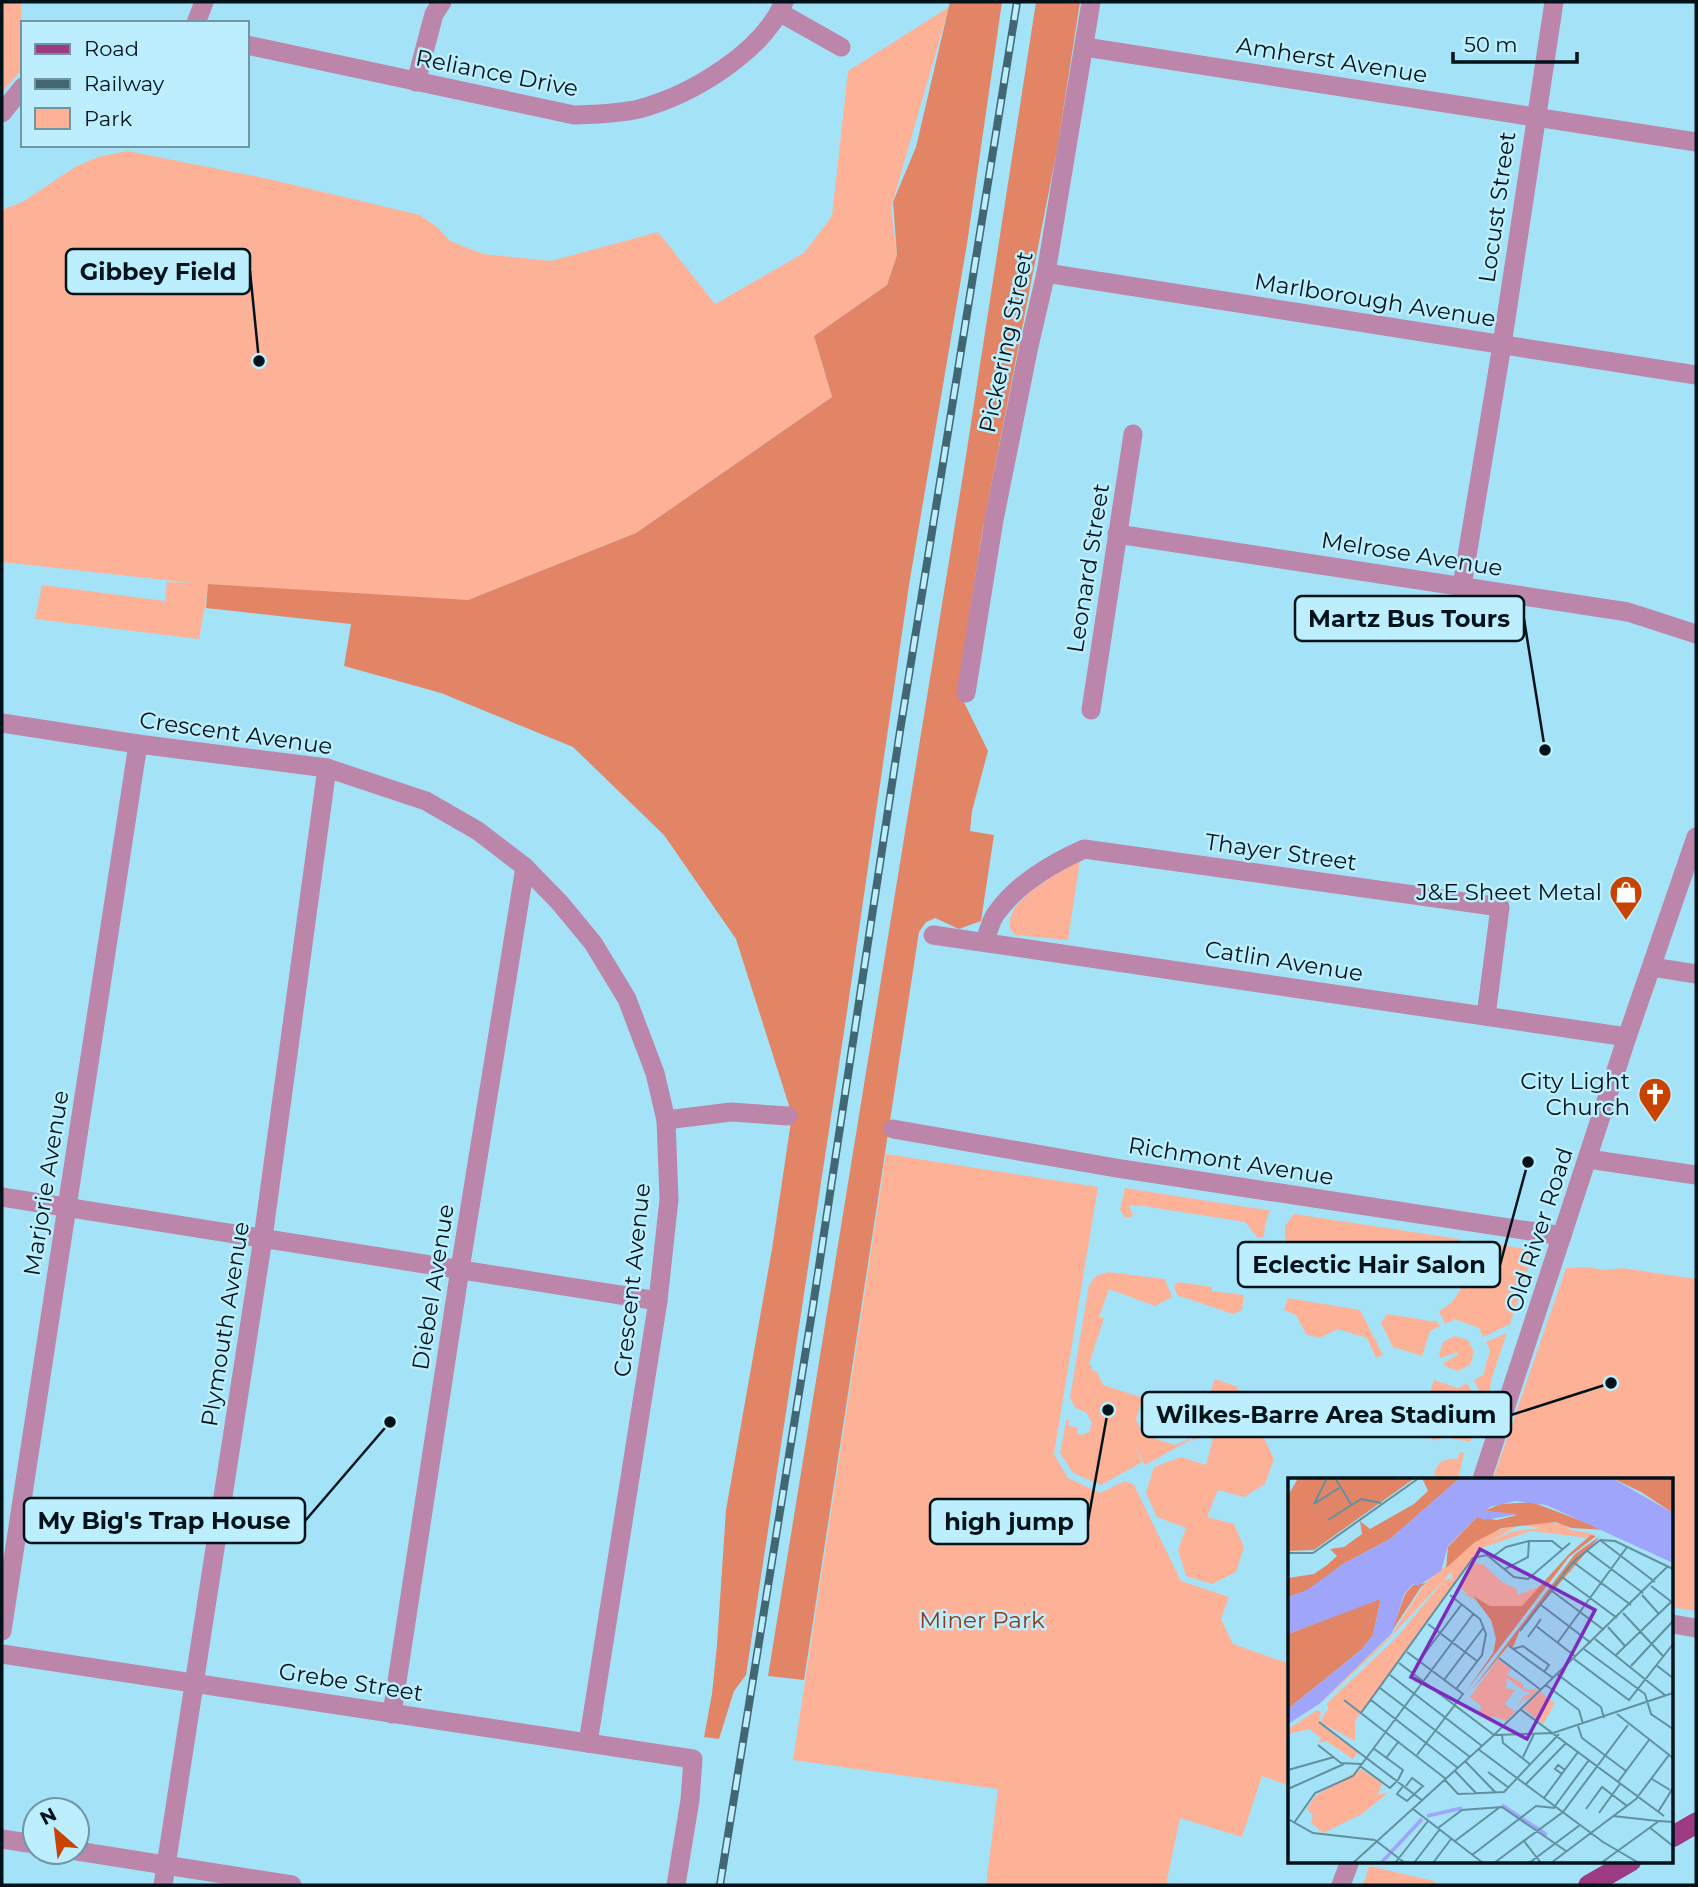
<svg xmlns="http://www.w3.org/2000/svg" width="1698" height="1887" font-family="Montserrat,sans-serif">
<rect width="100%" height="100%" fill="#a4e3f7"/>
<g fill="#fdb298">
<path d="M2 2H21L23 68 2 92Z"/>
<path d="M949 7 891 208 897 255 887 285 814 336 832 397 636 533 468 600 342 598 209 584 199 639 35 619 42 585 165 601 167 582 192 583 2 562V210L24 201 75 167 98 157 127 151 264 178 420 215 438 228 450 241 483 254 551 261 658 232 715 304 804 253 832 216 848 71Z"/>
<path d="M1080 860 1068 940 1016 935 1011 931C1000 901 1059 874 1080 860Z"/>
<path d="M886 1154 1098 1187 1054 1454 1068 1478 1100 1493 1125 1481 1134 1485 1181 1581 1229 1597 1221 1619 1233 1644 1290 1664V1786L1262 1776 1242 1837 1180 1818 1166 1885H986L998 1789 793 1760Z"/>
<path d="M1125 1188 1253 1208 1270 1210 1265 1225 1264 1237 1258 1238 1245 1222 1143 1206 1128 1205 1133 1214 1131 1217H1125L1120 1210Z"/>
<path d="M1294 1214 1459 1239 1461 1244C1451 1255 1451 1272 1436 1276L1431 1274 1428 1269 1432 1260 1327 1243 1309 1254H1300L1289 1246 1285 1237V1226Z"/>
<path d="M1491 1243 1534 1251 1510 1324 1483 1337 1479 1328 1455 1319 1445 1324 1439 1311C1472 1294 1460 1261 1491 1243Z"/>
<path d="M1587 1267 1604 1270 1622 1268 1696 1279V1611L1672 1607V1479H1493L1566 1268Z"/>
<path d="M1108 1272 1165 1279 1172 1297 1155 1306 1109 1289 1099 1317 1104 1318 1089 1364 1092 1366 1091 1370 1097 1372 1103 1385 1143 1398 1136 1419 1143 1435 1175 1445 1191 1438 1190 1440 1145 1465 1134 1445 1142 1462 1101 1485 1073 1473 1060 1453 1066 1421 1070 1419 1068 1425 1077 1428 1078 1434 1081 1435 1089 1432 1092 1423 1086 1412 1075 1408 1070 1397 1089 1285 1096 1276Z"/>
<path d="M1178 1282 1212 1287V1291L1244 1295 1242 1310 1233 1314 1177 1295 1174 1286Z"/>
<path d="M1288 1298 1360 1310 1383 1355 1376 1358 1367 1338 1338 1329 1319 1338 1306 1334 1296 1315 1284 1310Z"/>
<path d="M1387 1314 1437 1322 1440 1326 1430 1331 1422 1356 1397 1348 1394 1349 1381 1323Z"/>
<path d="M1507 1333 1492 1377 1489 1394 1481 1396 1474 1380 1483 1375 1490 1350 1486 1342Z"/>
<path d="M1455 1336 1468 1340 1474 1352 1470 1365 1458 1371 1445 1366 1443 1363 1458 1355 1457 1352 1441 1358 1439 1355 1443 1342Z"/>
<path d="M1215 1379 1238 1387V1390L1267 1400 1269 1404 1263 1420 1253 1424 1236 1418 1192 1441Z"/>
<path d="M1434 1380 1458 1388 1467 1383 1482 1410 1470 1442 1445 1437 1433 1441 1417 1408 1426 1404Z"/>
<path d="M1237 1426 1262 1434 1274 1459 1265 1484 1244 1497 1218 1490 1207 1517 1234 1524 1244 1547 1236 1572 1212 1584 1186 1576 1178 1550 1186 1528 1157 1517 1146 1493 1154 1467 1181 1457 1206 1465 1213 1438Z"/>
<path d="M1460 1452 1464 1453 1458 1479H1437L1434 1473C1439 1460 1445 1458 1457 1459Z"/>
<path d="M1369 1866 1434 1881 1436 1885H1363Z"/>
</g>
<g fill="#e28566">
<path d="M950 2H1002L967 244 909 585 847 1012 746 1675 734 1691 719 1739 704 1737 712 1694 717 1645 726 1510 772 1249 792 1115 736 939 664 835 573 747 441 693 344 666 351 624 206 608 208 584 468 600 636 533 832 397 814 336 887 285 897 255 893 202 916 147Z"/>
<path d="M1036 2H1080L1057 150 982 533 958 690 988 751 972 811 970 831 994 835 981 921 959 929 935 918 926 922 919 932 804 1680 768 1676 963 475Z"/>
</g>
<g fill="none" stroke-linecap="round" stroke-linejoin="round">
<g stroke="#bc86aa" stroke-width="19">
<path d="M779 12 841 47"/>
<path d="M196 23 204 2"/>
<path d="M247 45 574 115C595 114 618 114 639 109 691 95 762 53 784 2"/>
<path d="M1085 47 1696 142"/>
<path d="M416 82 434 14 442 2"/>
<path d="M2 113 23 87"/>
<path d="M1046 273 1696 375"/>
<path d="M1117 534 1628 612 1696 634"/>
<path d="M1462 586 1502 345 1554 2"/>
<path d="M966 693 994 520 1029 346 1046 273 1091 2"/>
<path d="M1091 710 1133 434"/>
<path d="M2 723 138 744 327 768 426 801 478 831 525 867 560 903 593 943 627 999 655 1073 666 1120 669 1199 658 1301 588 1743"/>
<path d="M933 935 1627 1037"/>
<path d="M985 941C988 933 990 923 995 915 1016 884 1051 864 1084 849L1500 907 1486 1016"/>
<path d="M1652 967 1696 974"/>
<path d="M666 1120 731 1112 788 1116"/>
<path d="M893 1129 1116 1168 1562 1236"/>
<path d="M1588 1159 1696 1175"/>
<path d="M2 1197 658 1301"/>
<path d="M1482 1479 1627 1037 1696 837"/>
<path d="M1672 1624 1696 1628"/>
<path d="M2 1631 138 744"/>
<path d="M2 1654 693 1759 690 1800 676 1885"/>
<path d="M392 1714 460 1269 525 867"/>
<path d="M2 1839 35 1844"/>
<path d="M77 1851 292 1885"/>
<path d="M163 1885 263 1238 327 768"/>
<path d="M1341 1885 1350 1861"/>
</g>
<g stroke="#9c3a82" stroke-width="21">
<path d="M1672 1837 1696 1823"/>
<path d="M1589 1885 1631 1861"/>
</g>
<defs>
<path id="rail" d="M720 1885 813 1306 900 731 1017 2"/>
</defs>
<use href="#rail" stroke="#426773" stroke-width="8"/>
<use href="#rail" stroke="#bceefe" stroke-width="5" stroke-dasharray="16" stroke-linecap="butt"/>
</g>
<defs>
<symbol id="shop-pin" viewBox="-11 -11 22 30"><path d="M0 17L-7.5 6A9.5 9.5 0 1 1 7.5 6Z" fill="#c84200" stroke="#bceefe"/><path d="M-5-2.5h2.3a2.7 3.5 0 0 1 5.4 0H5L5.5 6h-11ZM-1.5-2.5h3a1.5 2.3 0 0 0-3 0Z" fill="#fff"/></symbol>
<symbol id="church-pin" viewBox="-11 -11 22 30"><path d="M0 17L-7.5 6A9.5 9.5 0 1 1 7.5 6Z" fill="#c84200" stroke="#bceefe"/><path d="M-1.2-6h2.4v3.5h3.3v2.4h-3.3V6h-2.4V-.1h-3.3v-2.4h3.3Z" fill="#fff"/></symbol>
</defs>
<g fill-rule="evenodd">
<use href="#shop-pin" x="1607" y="873" width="38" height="52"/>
<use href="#church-pin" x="1636" y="1075" width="38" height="52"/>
</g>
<g text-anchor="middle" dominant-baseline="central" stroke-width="5" stroke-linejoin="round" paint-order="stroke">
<g font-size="23" fill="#00131a" stroke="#bceefe">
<text transform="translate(1332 60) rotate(9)">Amherst Avenue</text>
<text transform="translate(497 73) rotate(11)">Reliance Drive</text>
<text transform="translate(1497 207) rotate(-82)">Locust Street</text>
<text transform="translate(1375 300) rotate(9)">Marlborough Avenue</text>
<text transform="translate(1006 342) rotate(-78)">Pickering Street</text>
<text transform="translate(1412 554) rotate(9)">Melrose Avenue</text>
<text transform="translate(1088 568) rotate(-81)">Leonard Street</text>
<text transform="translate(236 733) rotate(8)">Crescent Avenue</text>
<text transform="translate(1281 852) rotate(8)">Thayer Street</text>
<text transform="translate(1284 961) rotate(9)">Catlin Avenue</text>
<text transform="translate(1231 1161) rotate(9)">Richmont Avenue</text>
<text transform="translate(46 1183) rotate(-81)">Marjorie Avenue</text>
<text transform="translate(1539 1230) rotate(-72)">Old River Road</text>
<text transform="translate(632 1280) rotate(-84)">Crescent Avenue</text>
<text transform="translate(433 1287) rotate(-81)">Diebel Avenue</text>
<text transform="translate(225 1324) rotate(-81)">Plymouth Avenue</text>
<text transform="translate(351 1682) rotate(9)">Grebe Street</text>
</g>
<g font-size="23" fill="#00131a" stroke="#bceefe" text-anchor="end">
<text x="1602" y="892">J&amp;E Sheet Metal</text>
<text x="1630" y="1081">City Light<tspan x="1630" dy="26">Church</tspan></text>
</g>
<g font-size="23" fill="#8d391a" stroke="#bceefe">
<text x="982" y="1620">Miner Park</text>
</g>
</g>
<g transform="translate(1288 1478)">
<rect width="385" height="385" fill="#a4e3f7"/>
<path d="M243 44 273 45 283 52 307 56 301 60 243 53 193 70 67 243V263L32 244 40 231 39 225 108 160 157 101H164V93L97 165 33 225 32 224 104 156 138 104 187 64 161 69 214 51 231 47 203 63 226 53 254 50 231 47ZM183 85 195 86 215 105 228 110 230 117 256 106 234 128H202L171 114 181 117 170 108ZM210 181 223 191 219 197 233 204 237 211 251 212 239 222 236 221 228 229 236 218 244 215 236 213 219 200 218 210 227 212 217 226 226 233 230 231 218 243 206 238 201 243 190 235 194 229 182 219ZM252 214 267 225 255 246 235 230ZM29 232 33 234 31 243 70 274 65 281 38 263 30 265 33 260 21 251 0 256V251ZM73 291 94 305 90 317 101 314 74 336 35 355 23 345 25 337 19 331 27 318Z" fill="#fdb298"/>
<path d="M10 0H127L26 72 0 73V18ZM134 0H172L102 61 55 86 19 113 0 119V100L26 96 39 87 49 78 42 71 56 69 74 56 72 43 82 51 126 26 140 13ZM324 0H385V35L353 14ZM244 24 317 52 283 50 268 44 214 50 187 64 158 90 160 69 189 39 209 42 229 37 196 33 213 26ZM303 57 308 58 281 79 177 215 205 175 208 161 203 142 185 118 202 128H234L281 76ZM312 58 232 152 225 169 220 168 183 213 287 76ZM138 105 133 109 104 153 117 116 125 107ZM93 120 85 157 73 172 0 231V156Z" fill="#e28566"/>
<path d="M172 0H324L385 35V85L258 27 227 23 202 29 197 33 230 36 197 42 189 39 160 68 153 93 130 108 125 106 116 116 104 155 31 226 0 246V231L73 172 85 157 93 121 0 156V119L19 112 55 86 102 61Z" fill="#9ea5fa"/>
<path fill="none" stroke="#9ea5fa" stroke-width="3.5" d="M214 327 259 357M139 338 174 330M93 385 134 341"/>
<path fill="none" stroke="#62909f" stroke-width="2" d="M47 0 63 26M26 26 51 10M26 26 39 0M40 42 73 21 93 25M312 62 327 63 385 91M312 62 367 104M298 72 355 115M0 75H25L131 0M203 80 218 69 241 63H264L274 71M285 84 343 127M217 91 240 79 241 63M274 99 329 140M363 108 385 125M264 113 316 152M162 117 192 141 198 156 194 177 168 211M354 117 371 136M253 127 303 165M335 135 375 178M140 146 189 183M248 148 288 179M320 149 337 168M232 153 285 84 312 62M240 159 253 141M307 161 378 218M270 164 339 69M221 168 265 200M225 171 235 168 261 187 256 194M296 171 357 216 363 236 385 251M119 174 175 216 129 277M328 177 383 124M211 180 253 212M286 181 341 222 385 166M131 183 174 126M111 185 206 257 379 89M368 187 385 200M343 188 385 143M269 196 313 229 316 240M102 197 194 268M156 202 196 149M258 207 291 232 295 246M92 210 182 279M56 222 158 301M83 222 170 290M232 231 376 338M73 235 185 80 199 77 226 99 240 101 282 65M329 236 385 280M31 244 135 323M290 248 294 260 338 293M214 257 215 265 243 287M30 267 53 285 73 286M190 271 315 364 351 385M235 279 246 256M98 280 111 263M177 283 207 314M72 288 102 310 110 302 115 292 85 270M0 292 46 279M167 293 188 315M200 294 221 310M274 296 267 291 270 287 277 292M364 301 382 312M157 302 170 316 216 314 271 256M330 304 361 262M238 306 278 265M116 307 109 316 119 323 135 308 124 300 118 308M0 311 56 286M256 320 290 274M267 328 301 282M125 331 195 385M298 331 314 309 339 328M370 334 385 310M311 335 332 306M325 338 370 343M0 341 25 355 87 362M6 345 27 315 65 298 186 135M361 349 385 368M150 350 174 332 214 329 278 373M87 362 117 385M167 363 212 329M236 363 253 385M184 377 248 328 267 330M65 385 206 257 265 255 385 215M107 385 140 343M126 385 152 351M145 385 163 361M206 385 275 334 340 247M241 385 292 347M263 385 348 321 381 277M313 385 371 343 385 344"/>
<path fill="#7b2cbf" fill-opacity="0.15" stroke="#7b2cbf" stroke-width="3.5" d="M192 71 307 132 239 261 123 199Z"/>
<rect width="385" height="385" fill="none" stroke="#00131a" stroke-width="3.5"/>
</g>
<path fill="none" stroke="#00131a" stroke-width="2.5" d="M259 361L250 271M1545 750L1524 619M1528 1162L1500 1265M1611 1383L1511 1415M390 1422L305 1521M1108 1410L1088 1521"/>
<g fill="#00131a" stroke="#bceefe" stroke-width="2.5">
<circle cx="259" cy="361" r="7"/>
<circle cx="1545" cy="750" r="7"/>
<circle cx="1528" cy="1162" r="7"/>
<circle cx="1611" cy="1383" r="7"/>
<circle cx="390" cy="1422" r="7"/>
<circle cx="1108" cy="1410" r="7"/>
</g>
<g fill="#bceefe" stroke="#00131a" stroke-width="2.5">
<rect x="66" y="249" width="184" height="45" rx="7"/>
<rect x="1295" y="596" width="229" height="45" rx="7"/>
<rect x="1238" y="1242" width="262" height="45" rx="7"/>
<rect x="1142" y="1392" width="369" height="45" rx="7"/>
<rect x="24" y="1498" width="281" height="45" rx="7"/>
<rect x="930" y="1499" width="158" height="45" rx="7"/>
</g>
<g font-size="24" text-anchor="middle" font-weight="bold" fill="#00131a">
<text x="158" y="280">Gibbey Field</text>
<text x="1409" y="627">Martz Bus Tours</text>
<text x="1369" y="1273">Eclectic Hair Salon</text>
<text x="1326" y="1423">Wilkes-Barre Area Stadium</text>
<text x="164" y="1529">My Big's Trap House</text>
<text x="1009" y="1530">high jump</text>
</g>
<rect width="1698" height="1887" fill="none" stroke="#00131a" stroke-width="7"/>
<rect x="21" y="21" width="228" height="126" fill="#bceefe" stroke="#7196a3" stroke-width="2"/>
<rect x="35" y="44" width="35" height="10" fill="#9c3a82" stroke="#7196a3" stroke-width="2"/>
<text x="84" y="56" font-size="21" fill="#00131a">Road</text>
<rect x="35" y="79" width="35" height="10" fill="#426773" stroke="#7196a3" stroke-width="2"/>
<text x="84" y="91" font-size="21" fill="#00131a">Railway</text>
<rect x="35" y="108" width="35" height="21" fill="#fdb298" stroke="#7196a3" stroke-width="2"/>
<text x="84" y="126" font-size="21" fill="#00131a">Park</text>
<g transform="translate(56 1831) rotate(332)"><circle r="33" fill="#bceefe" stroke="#7196a3" stroke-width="2"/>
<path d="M0-5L12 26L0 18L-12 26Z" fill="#c84200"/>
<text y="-10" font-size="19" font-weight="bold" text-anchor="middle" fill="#00131a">N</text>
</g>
<path d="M1453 52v10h124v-10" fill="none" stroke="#00131a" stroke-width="3.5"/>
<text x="1464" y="52" font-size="21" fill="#00131a" stroke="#bceefe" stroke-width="5" paint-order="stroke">50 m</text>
</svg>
